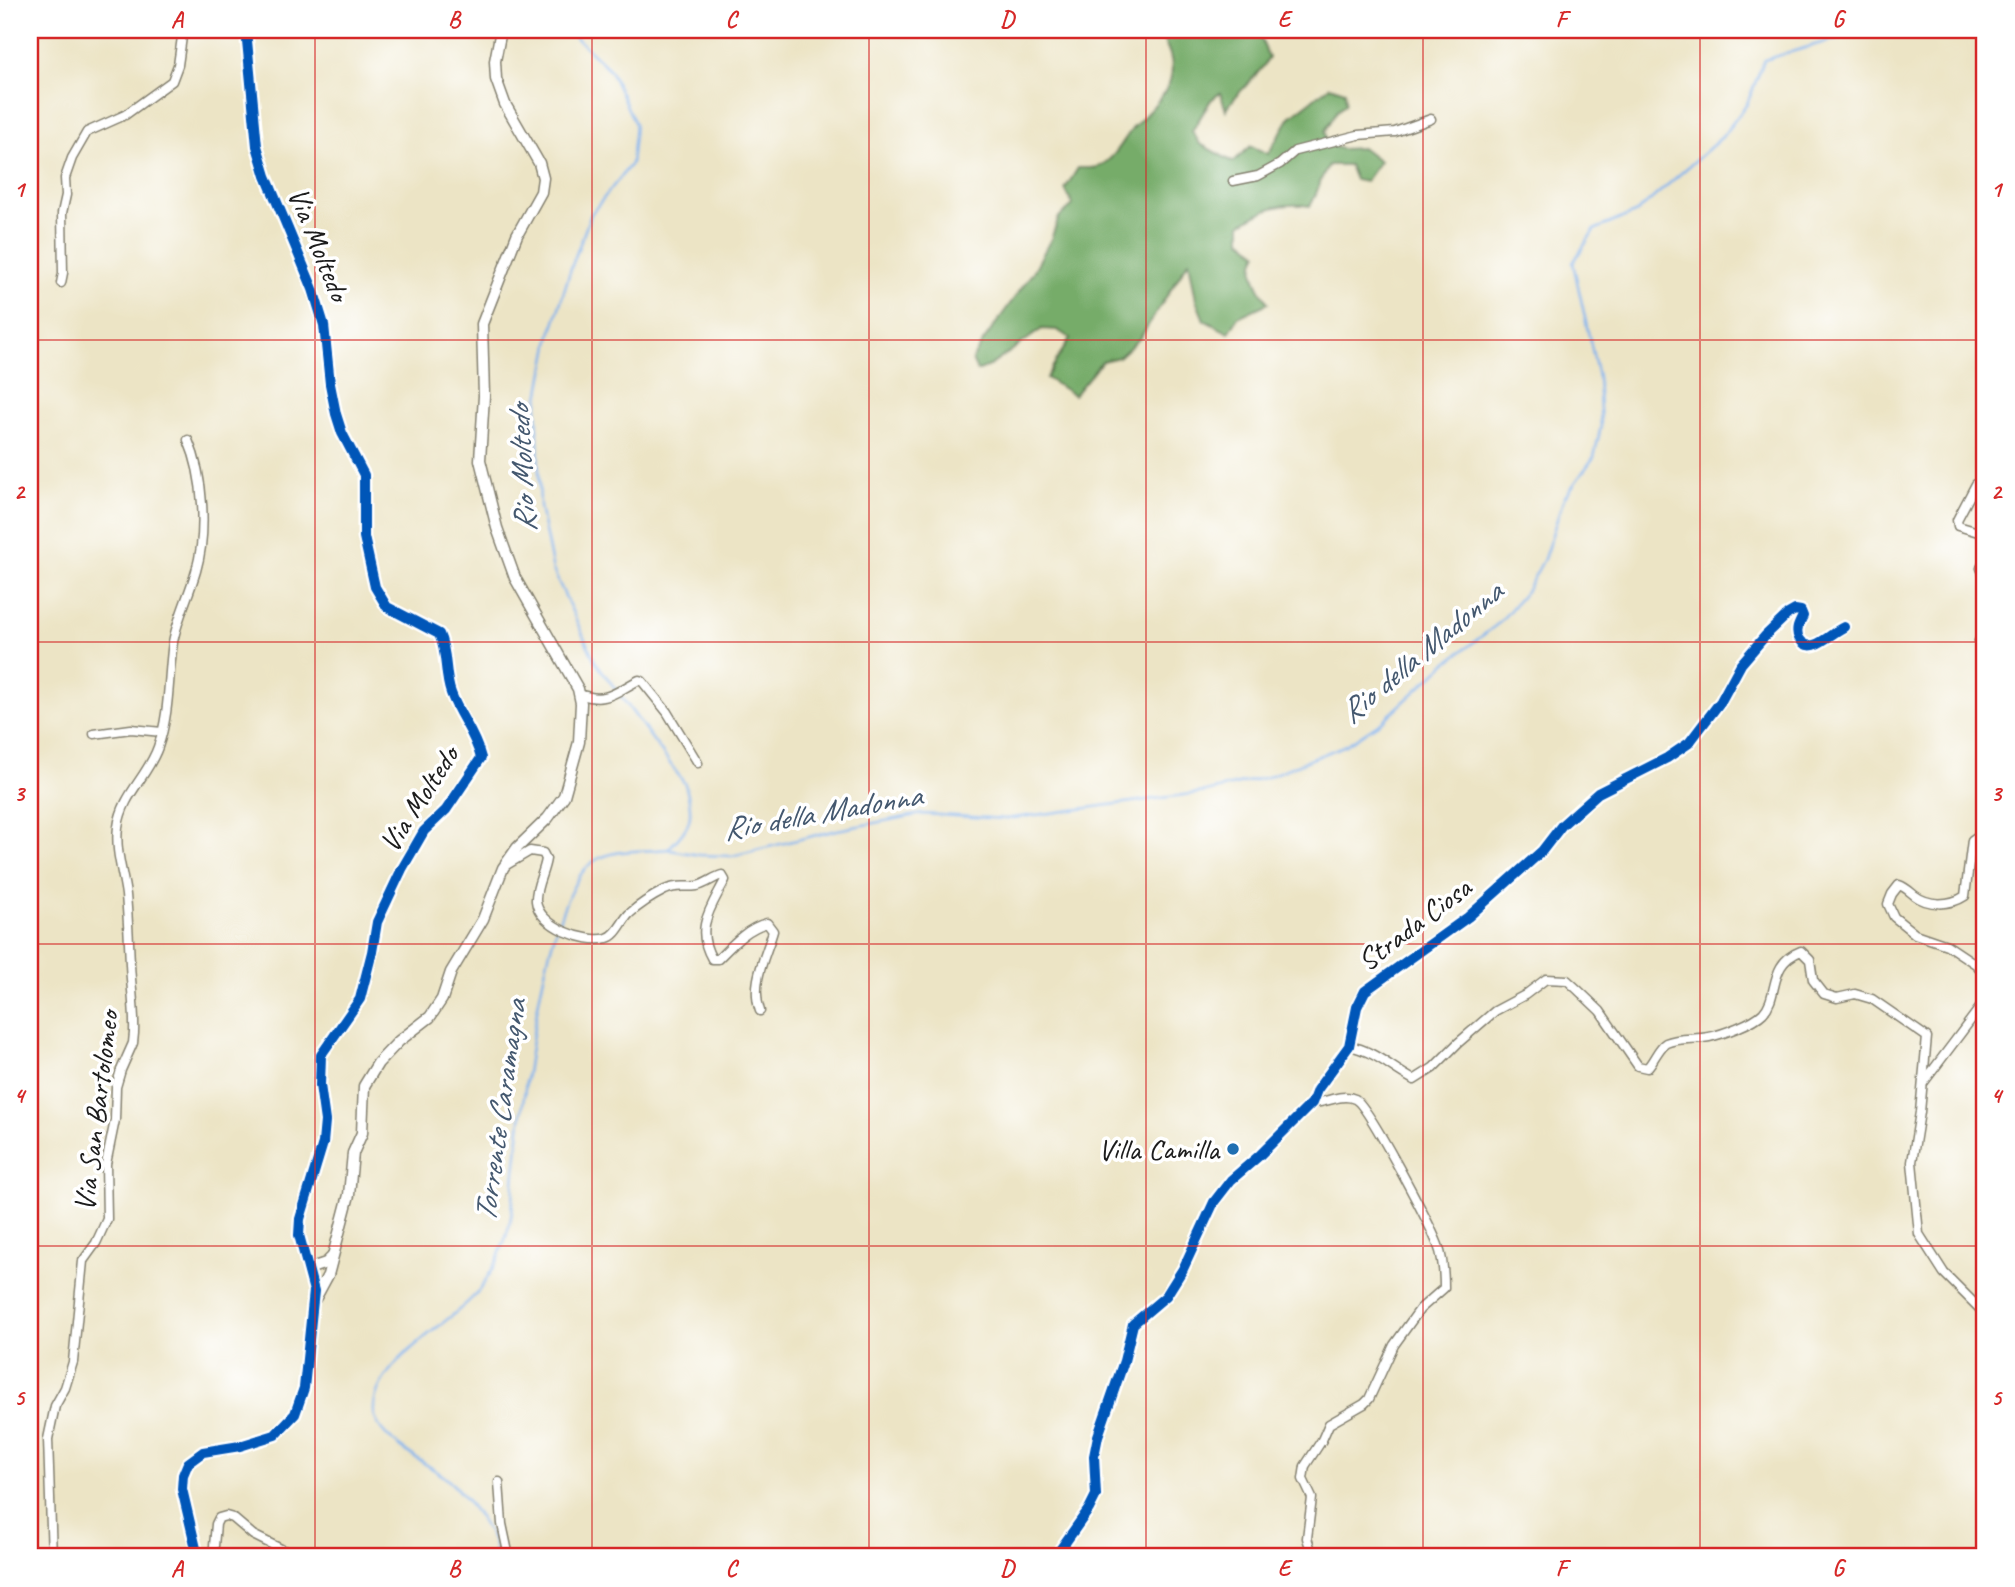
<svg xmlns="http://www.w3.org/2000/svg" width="2015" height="1587" font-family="Caveat,sans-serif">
<rect width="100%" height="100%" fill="#fff"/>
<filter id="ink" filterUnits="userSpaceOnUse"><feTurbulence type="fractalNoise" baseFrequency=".0143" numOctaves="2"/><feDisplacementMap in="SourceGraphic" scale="14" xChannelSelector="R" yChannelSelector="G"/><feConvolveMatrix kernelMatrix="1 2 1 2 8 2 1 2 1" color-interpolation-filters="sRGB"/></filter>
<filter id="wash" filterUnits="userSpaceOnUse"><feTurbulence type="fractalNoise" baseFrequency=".00686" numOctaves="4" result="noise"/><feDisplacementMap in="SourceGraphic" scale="28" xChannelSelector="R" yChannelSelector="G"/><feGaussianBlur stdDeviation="1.57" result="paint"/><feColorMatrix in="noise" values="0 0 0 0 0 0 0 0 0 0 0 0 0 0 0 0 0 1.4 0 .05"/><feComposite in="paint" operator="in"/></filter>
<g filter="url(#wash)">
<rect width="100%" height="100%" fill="#ece4c5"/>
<path fill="#76ac69" stroke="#496442" stroke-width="2" d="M1152 30H1261L1259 34 1269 58C1257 78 1239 89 1226 110L1220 93 1211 100 1192 131 1200 144 1233 162 1251 146 1268 154 1290 117 1330 86 1345 91 1346 103 1337 111 1325 131 1327 145 1342 149 1363 148 1380 161 1365 182 1355 180 1349 165H1329C1319 178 1319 192 1310 206 1281 202 1265 208 1241 224V239L1258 253C1247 272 1258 287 1268 303L1238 317 1229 333 1204 320 1196 300 1189 261 1140 338 1119 357 1102 361 1074 395 1046 378 1070 338 1057 330 1042 329 991 365 977 371 972 360 982 343 1033 272 1051 239 1059 217 1073 205 1065 189 1078 168C1085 168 1094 169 1100 166 1115 158 1122 142 1132 129 1151 107 1180 88 1170 55 1166 43 1163 37 1152 30Z"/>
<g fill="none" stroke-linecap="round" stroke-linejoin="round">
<g stroke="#81b2ec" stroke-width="2.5">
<path d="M670 850 700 855 732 856 837 830 922 814 1006 819 1206 792 1267 777 1346 745 1384 720 1445 664 1499 623 1527 590 1544 559 1564 498 1594 457 1601 426 1598 377 1573 263 1594 230 1637 212 1722 137 1747 104 1764 60 1842 37 1855 30"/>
<path d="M495 1557C495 1552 495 1547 493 1542 485 1523 462 1492 446 1478 427 1463 376 1439 374 1412 372 1363 446 1327 475 1295 491 1277 501 1253 508 1230 514 1212 513 1191 515 1172 522 1111 543 889 596 860 617 848 645 852 668 849 692 825 695 817 685 784L595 661 553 570 540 507 537 408 551 334 571 268 591 214 631 164 635 124 610 70 568 30"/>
</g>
</g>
</g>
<g filter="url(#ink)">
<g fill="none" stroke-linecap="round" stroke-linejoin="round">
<defs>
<g id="minor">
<path d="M1233 181 1258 176 1280 164 1295 151 1358 135 1395 132 1431 119"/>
<path d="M61 283 63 273 62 213 66 195 65 178 72 158 87 132 125 115 172 81 178 65 183 30"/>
<path d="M1985 480 1976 484 1957 520 1958 526 1985 534"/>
<path d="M1985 560 1981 568 1985 578"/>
<path d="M1979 641 1985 639"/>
<path d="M579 694C607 704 615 692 639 680L642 681 667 712 698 763"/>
<path d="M94 734 131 729 162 732"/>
<path d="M1985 831 1972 840 1965 896C1950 906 1928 906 1914 895 1908 890 1905 887 1899 885L1892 894 1888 904 1894 917 1915 934 1947 945 1977 965 1985 975"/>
<path d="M508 864 530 851 543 853 546 859C544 873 535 887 536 901 538 926 586 944 607 938 617 936 622 921 629 914 639 905 653 896 665 890 678 884 685 888 697 886 706 884 714 877 722 875L725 880C711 908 694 928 712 959H718C732 945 747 928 767 923L773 931C766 956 750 983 760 1011"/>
<path d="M1349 1046C1375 1051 1391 1068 1414 1080L1433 1068 1458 1043 1495 1011 1525 995 1546 979 1567 980 1578 990 1600 1011 1638 1066 1647 1068C1654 1061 1658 1048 1666 1043 1679 1037 1695 1040 1709 1037 1723 1034 1753 1023 1763 1013 1780 995 1767 964 1801 951L1810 960 1813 980 1824 994 1837 998 1855 994 1872 999 1927 1037 1920 1112 1912 1162 1919 1234 1944 1273 1985 1314"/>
<path d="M1924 1082 1985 1001"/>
<path d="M1312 1103C1326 1103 1341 1093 1355 1099 1368 1105 1430 1225 1438 1245 1443 1258 1444 1274 1444 1288L1420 1309 1394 1345 1369 1399 1364 1404 1329 1424 1322 1440 1305 1466 1303 1479 1312 1498 1307 1538 1313 1557"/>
<path d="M1984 1477 1985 1476"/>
<path d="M499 1482 502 1524 509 1557"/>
<path d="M52 1557 48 1439 55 1406 65 1388 73 1362 83 1261 96 1243 107 1219 106 1164 115 1120 116 1087 121 1070 133 1043 134 1033C135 1010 131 987 130 964 129 941 128 918 126 895 123 872 115 851 118 827 122 795 148 776 158 747 170 713 168 677 173 642 178 617 189 595 196 571 207 533 204 477 188 440"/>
<path d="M213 1557 216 1524 219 1518 226 1516 233 1518 253 1535 285 1551"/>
<path d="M1055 1557 1089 1509 1096 1495 1094 1456 1098 1436 1124 1361 1133 1324 1166 1296 1183 1269 1214 1202 1231 1180 1260 1155 1312 1103 1317 1090 1349 1046 1357 1007 1365 991 1468 917 1542 851 1562 825 1598 793 1667 758 1689 743 1721 701 1741 664 1766 635 1788 614 1795 610 1801 611 1803 616C1799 624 1795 630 1799 638 1811 658 1831 632 1844 627"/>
</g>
<g id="tertiary">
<path d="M308 1269 326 1263 331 1258"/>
<path d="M314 1301 328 1275 349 1195 353 1153 362 1133 364 1086 378 1063 399 1041 430 1017 442 999 451 972 483 919 503 868 517 848 548 818 564 796 579 742 581 703 578 689 515 578 497 528 480 460 484 396 482 324 517 235 541 192 543 178 539 163 505 104 496 79 495 61 501 30"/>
<path d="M198 1557 182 1489 183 1475 188 1463 203 1452 240 1446 275 1435 295 1414 304 1388 314 1291 299 1235 300 1219 323 1143 325 1121 320 1085 321 1055 360 999 372 952 377 922 402 869 424 831 446 810 481 758C474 731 460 718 451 693 444 674 448 653 439 634L387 607 375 587 364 537V475L342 433 336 414 330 384 324 325 313 289 266 176 257 146 246 30"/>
</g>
</defs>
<use href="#minor" stroke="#848070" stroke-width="11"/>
<use href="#tertiary" stroke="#848070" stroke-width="13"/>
<use href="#minor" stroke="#fff" stroke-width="8"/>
<use href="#tertiary" stroke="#fff" stroke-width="10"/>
<defs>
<g id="cycleway">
<path d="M198 1557 182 1489 183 1475 188 1463 203 1452 240 1446 275 1435 295 1414 304 1388 314 1291 299 1235 300 1219 323 1143 325 1121 320 1085 321 1055 360 999 372 952 377 922 402 869 424 831 446 810 481 758C474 731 460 718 451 693 444 674 448 653 439 634L387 607 375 587 364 537V475L342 433 336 414 330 384 324 325 313 289 266 176 257 146 246 30"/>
<path d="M1055 1557 1089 1509 1096 1495 1094 1456 1098 1436 1124 1361 1133 1324 1166 1296 1183 1269 1214 1202 1231 1180 1260 1155 1312 1103 1317 1090 1349 1046 1357 1007 1365 991 1468 917 1542 851 1562 825 1598 793 1667 758 1689 743 1721 701 1741 664 1766 635 1788 614 1795 610 1801 611 1803 616C1799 624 1795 630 1799 638 1811 658 1831 632 1844 627"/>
</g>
</defs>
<use href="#cycleway" stroke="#fff" stroke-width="15"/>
<use href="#cycleway" stroke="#0057b8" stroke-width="10"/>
</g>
</g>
<path fill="none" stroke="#d62828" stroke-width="2" stroke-opacity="0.55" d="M315 30V1557M592 30V1557M869 30V1557M1146 30V1557M1423 30V1557M1700 30V1557M30 340H1985M30 642H1985M30 944H1985M30 1246H1985"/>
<circle fill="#1f6fb2" stroke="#fff" stroke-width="2.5" cx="1233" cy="1149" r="7"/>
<g text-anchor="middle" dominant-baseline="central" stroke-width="7" stroke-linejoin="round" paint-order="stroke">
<g font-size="30" fill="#1c1c1c" stroke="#fff">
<text transform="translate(319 244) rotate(68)">Via Moltedo</text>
<text transform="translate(419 799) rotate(-57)">Via Moltedo</text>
<text transform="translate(1414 924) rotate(-37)">Strada Ciosa</text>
<text transform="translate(96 1111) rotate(-83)">Via San Bartolomeo</text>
</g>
<g font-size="30" fill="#1c1c1c" stroke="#fff" text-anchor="end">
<text x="1219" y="1149">Villa Camilla</text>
</g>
<g font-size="32" font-style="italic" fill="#44586f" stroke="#fff">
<text transform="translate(522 469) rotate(-93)">Rio Moltedo</text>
<text transform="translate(1421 652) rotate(-40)">Rio della Madonna</text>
<text transform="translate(822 812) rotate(-10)">Rio della Madonna</text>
<text transform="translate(500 1111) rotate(-82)">Torrente Caramagna</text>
</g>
</g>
<rect width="2015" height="1587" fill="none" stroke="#fff" stroke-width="77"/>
<rect x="38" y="38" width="1938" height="1510" fill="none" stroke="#d62828" stroke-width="2.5"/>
<g font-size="23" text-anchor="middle" font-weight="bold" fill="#d62828">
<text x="177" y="27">A</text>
<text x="454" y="27">B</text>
<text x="731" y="27">C</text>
<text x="1007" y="27">D</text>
<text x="1284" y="27">E</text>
<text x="1561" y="27">F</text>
<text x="1838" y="27">G</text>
<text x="19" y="197">1</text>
<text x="1996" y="197">1</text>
<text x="19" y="499">2</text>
<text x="1996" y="499">2</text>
<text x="19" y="801">3</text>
<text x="1996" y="801">3</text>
<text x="19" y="1103">4</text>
<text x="1996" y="1103">4</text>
<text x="19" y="1405">5</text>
<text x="1996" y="1405">5</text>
<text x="177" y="1576">A</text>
<text x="454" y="1576">B</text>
<text x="731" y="1576">C</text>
<text x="1007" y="1576">D</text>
<text x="1284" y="1576">E</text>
<text x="1561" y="1576">F</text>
<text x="1838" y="1576">G</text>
</g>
</svg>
